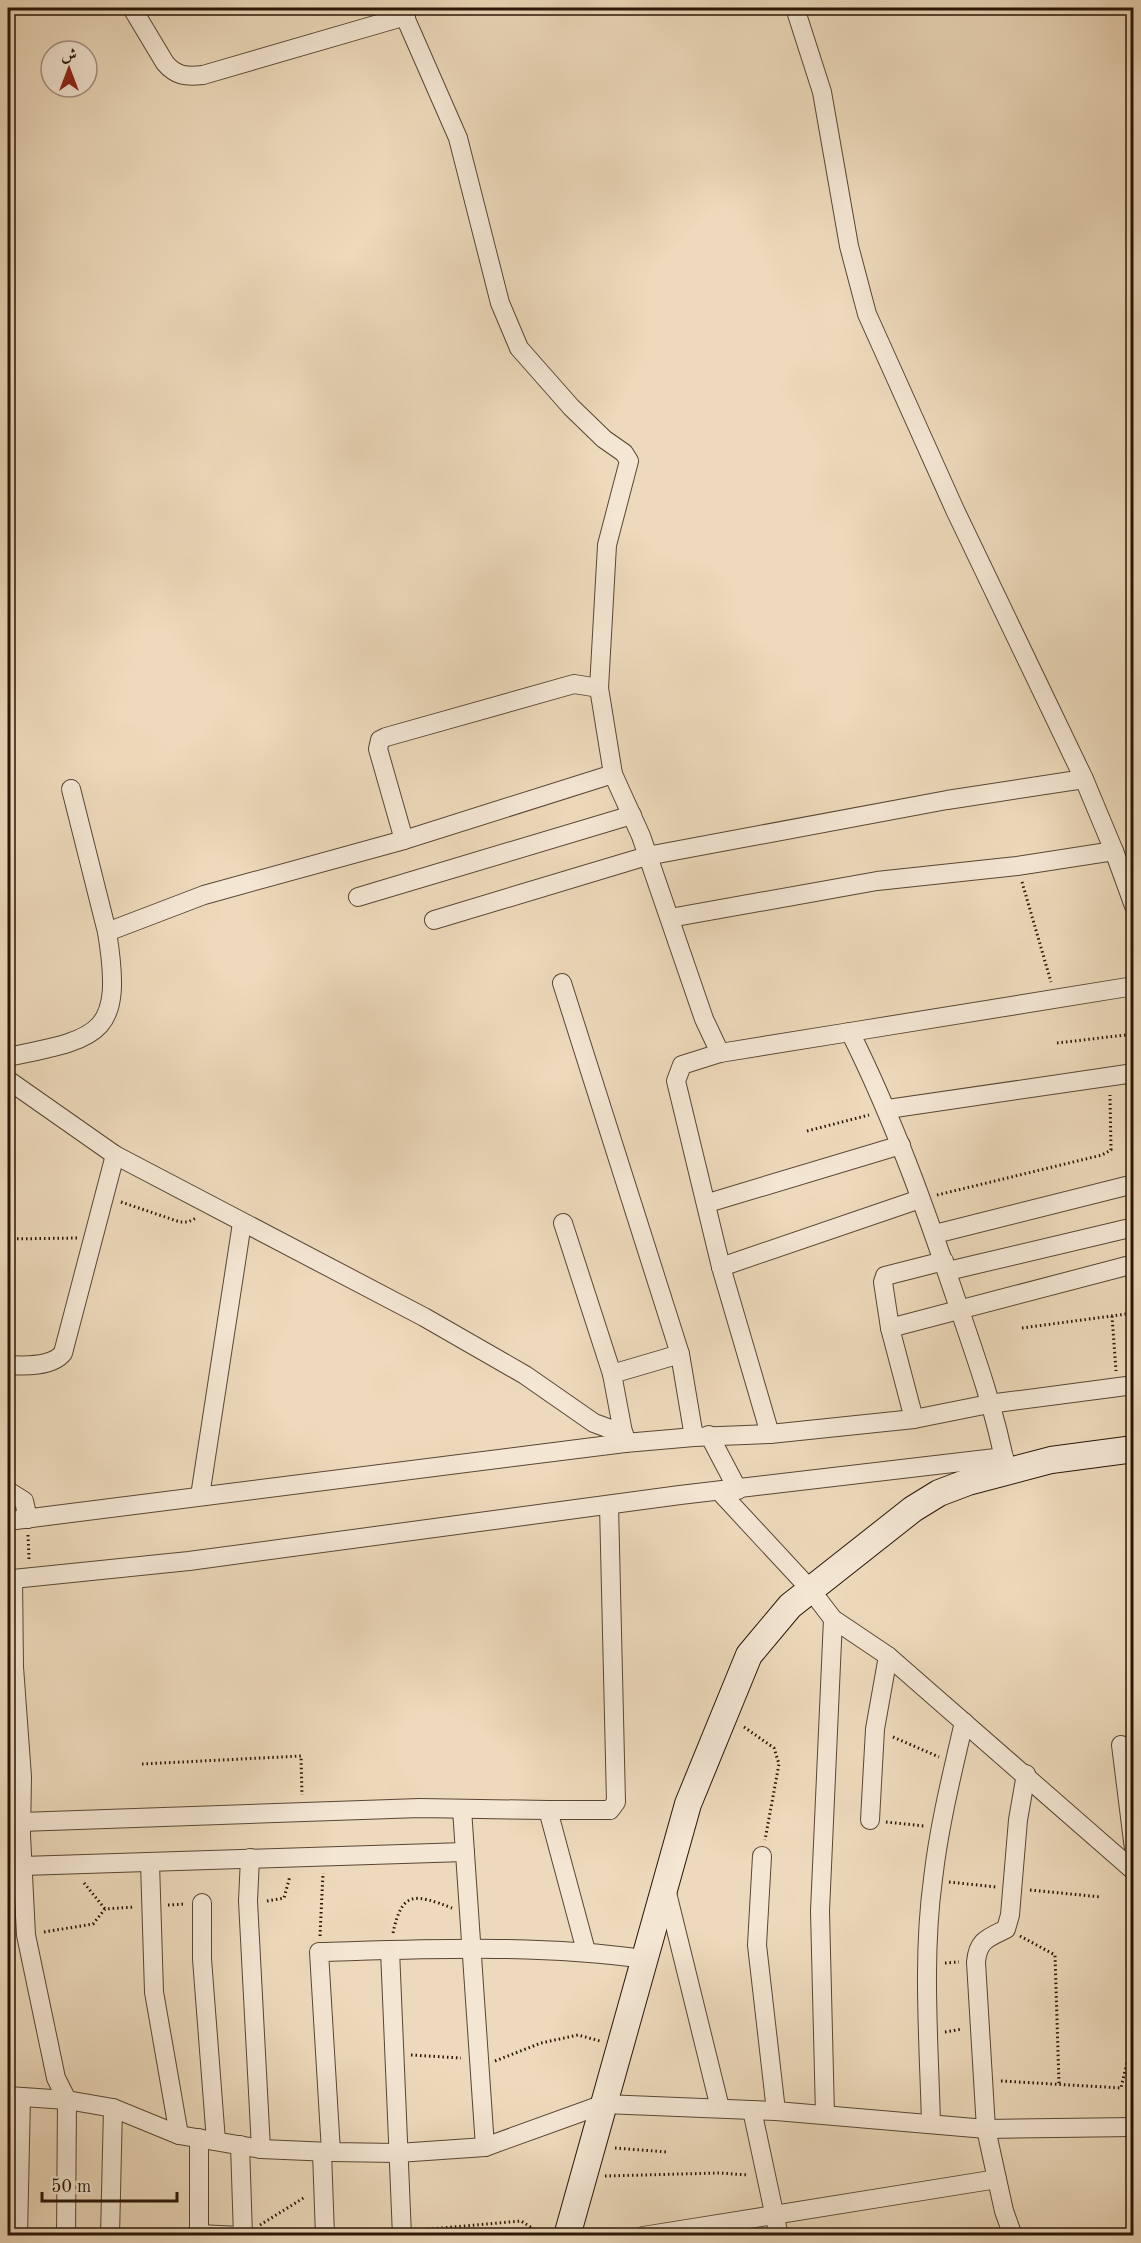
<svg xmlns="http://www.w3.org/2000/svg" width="1141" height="2243" font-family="'Old Standard TT',Amiri,serif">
<rect width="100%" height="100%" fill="#edd9bb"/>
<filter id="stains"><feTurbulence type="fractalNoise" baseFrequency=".00333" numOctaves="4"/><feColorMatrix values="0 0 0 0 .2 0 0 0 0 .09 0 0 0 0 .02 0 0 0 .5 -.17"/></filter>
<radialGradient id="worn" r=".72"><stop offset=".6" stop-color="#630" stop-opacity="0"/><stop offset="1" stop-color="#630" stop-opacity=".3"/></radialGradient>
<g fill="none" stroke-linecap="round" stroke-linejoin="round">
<defs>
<g id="minor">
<path d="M132 8 165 63C176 76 186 77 203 75L406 16"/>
<path d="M401 8 458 138 500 303 519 348 571 407 604 439 624 453 629 461 607 545 599 688"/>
<path d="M795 8 822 92 849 246 867 314 955 510 1084 779 1114 851"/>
<path d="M71 789 107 932"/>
<path d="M404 840 378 749 380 740 386 737 574 684 599 688 613 774"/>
<path d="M358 897 632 815"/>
<path d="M670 918 877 881 1017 866 1114 851 1134 906"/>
<path d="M434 920 647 856 947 800 1084 779"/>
<path d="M562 983 680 1354"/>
<path d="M8 1057C100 1038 124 1036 107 932L204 895 404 840 613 774 641 836 704 1019 720 1053"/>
<path d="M8 1080 115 1155"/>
<path d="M888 1109 1134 1073"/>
<path d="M708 1203 901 1145"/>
<path d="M563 1223 612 1374 625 1443"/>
<path d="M935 1234 1134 1184"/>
<path d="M721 1267 920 1199"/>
<path d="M948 1271 1134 1227"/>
<path d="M890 1328 1134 1264"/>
<path d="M8 1365C24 1366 52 1367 63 1353L115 1155 424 1317 525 1375 594 1423 624 1434"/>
<path d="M612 1374 680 1354 694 1437 770 1434 914 1419 989 1404 1134 1385"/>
<path d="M914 1419 890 1328 883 1282 885 1276 944 1261"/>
<path d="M770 1434 721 1267 676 1081 682 1065 720 1053 850 1032"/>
<path d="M709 1435 738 1490"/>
<path d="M1006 1469C996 1415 978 1363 960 1311 928 1216 895 1122 850 1032L1134 986"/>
<path d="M8 1491 24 1501 28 1519"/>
<path d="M720 1492 810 1589 833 1619 888 1656 1134 1871"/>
<path d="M200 1496 242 1223"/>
<path d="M8 1521 625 1443 694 1437"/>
<path d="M1121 1745 1134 1849"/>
<path d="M462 1809 485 2147"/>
<path d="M548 1810H610L616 1802 609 1505"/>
<path d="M870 1820 875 1729 888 1656"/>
<path d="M21 1822 420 1808 548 1810 586 1951"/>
<path d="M762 1856 757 1945 776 2111"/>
<path d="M250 1858 248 1901 261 2149"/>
<path d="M150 1863 154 1992 179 2135"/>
<path d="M23 1866 465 1852"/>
<path d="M666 1889 720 2108"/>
<path d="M202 1903V1959L216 2141"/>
<path d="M390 1950 402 2236"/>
<path d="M8 2096 67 2100 113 2108 179 2135 261 2149 331 2152 398 2153 485 2147 604 2104 776 2111 986 2129 1134 2127"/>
<path d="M752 2110 779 2236"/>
<path d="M825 2115 820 1911 833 1619"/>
<path d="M931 2124C929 2043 922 1959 933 1879 939 1826 952 1774 964 1722"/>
<path d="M199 2138V2236"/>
<path d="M240 2145 243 2236"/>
<path d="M322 2152 325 2236"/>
<path d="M331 2152 319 1952C428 1949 536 1944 643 1959"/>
<path d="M199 2234 241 2236"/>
<path d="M18 2236 21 2097"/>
<path d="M66 2236 67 2100 56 2078 26 1935 21 1835 22 1777 14 1667 13 1579 189 1561 680 1495 1004 1457"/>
<path d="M110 2236 113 2108"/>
<path d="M643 2236 997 2179"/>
<path d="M1013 2236 1004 2211 986 2129 976 1962C978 1940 988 1938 1006 1929L1010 1915 1018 1820 1026 1774"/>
</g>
<path id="secondary" d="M567 2236 688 1804 749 1655 790 1606 913 1509 939 1493 968 1482 1051 1460 1134 1449"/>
</defs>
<use href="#minor" stroke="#594633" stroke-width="20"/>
<use href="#secondary" stroke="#281506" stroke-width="28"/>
<g stroke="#281506" stroke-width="3" stroke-dasharray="1.5 3" stroke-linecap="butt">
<path d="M1022 882 1051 982"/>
<path d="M1057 1043 1134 1034"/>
<path d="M807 1131 869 1115"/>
<path d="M937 1195 1102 1155 1111 1150 1110 1095"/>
<path d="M121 1202 180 1222H188L196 1218"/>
<path d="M8 1239 77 1238"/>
<path d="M1112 1316 1116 1371"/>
<path d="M1022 1328 1134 1313"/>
<path d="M28 1535 29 1559"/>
<path d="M744 1727 774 1748 779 1764 765 1840"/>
<path d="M893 1737 939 1757"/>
<path d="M142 1764 301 1756 302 1795"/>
<path d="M886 1822 924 1826"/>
<path d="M949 1882 996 1887"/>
<path d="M84 1883 105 1909"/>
<path d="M1030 1890 1101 1897"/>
<path d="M267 1901 284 1898 290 1876"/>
<path d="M168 1905 185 1904"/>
<path d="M44 1932 93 1924 105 1909 134 1907"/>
<path d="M393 1933C402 1890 415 1894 452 1908"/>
<path d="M320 1936 323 1873"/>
<path d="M1020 1936 1055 1955 1059 2084"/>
<path d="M945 1963 959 1962"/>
<path d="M945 2032 962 2029"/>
<path d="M411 2055 461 2058"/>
<path d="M495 2061 541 2043 578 2035 600 2041"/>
<path d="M1001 2081 1121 2088 1134 2032"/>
<path d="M615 2148 667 2152"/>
<path d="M605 2176 719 2173 748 2175"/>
<path d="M260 2225 305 2197"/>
<path d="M419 2230 521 2221 545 2236"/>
<path d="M976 2236 994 2233"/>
</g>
<use href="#minor" stroke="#f3e6d3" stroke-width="18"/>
<use href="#secondary" stroke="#f3e6d3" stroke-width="26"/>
</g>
<rect width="1141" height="2243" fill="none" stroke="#edd9bb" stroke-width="30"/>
<rect x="9" y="9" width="1123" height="2225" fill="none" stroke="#281506" stroke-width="3"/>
<rect x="15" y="15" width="1111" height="2213" fill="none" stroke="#281506" stroke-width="1.5"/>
<g transform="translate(69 69)"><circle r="28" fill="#f3e6d3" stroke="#a29281" stroke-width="1.5"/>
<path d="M0-4.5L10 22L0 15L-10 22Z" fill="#8f2418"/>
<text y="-9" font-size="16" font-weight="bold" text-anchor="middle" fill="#281506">ش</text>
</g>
<path d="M42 2192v9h135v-9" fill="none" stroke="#281506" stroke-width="3"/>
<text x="51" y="2192" font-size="18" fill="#281506" stroke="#f3e6d3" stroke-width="4.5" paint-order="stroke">50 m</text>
<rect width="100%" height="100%" filter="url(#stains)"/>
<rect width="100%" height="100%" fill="url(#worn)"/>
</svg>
